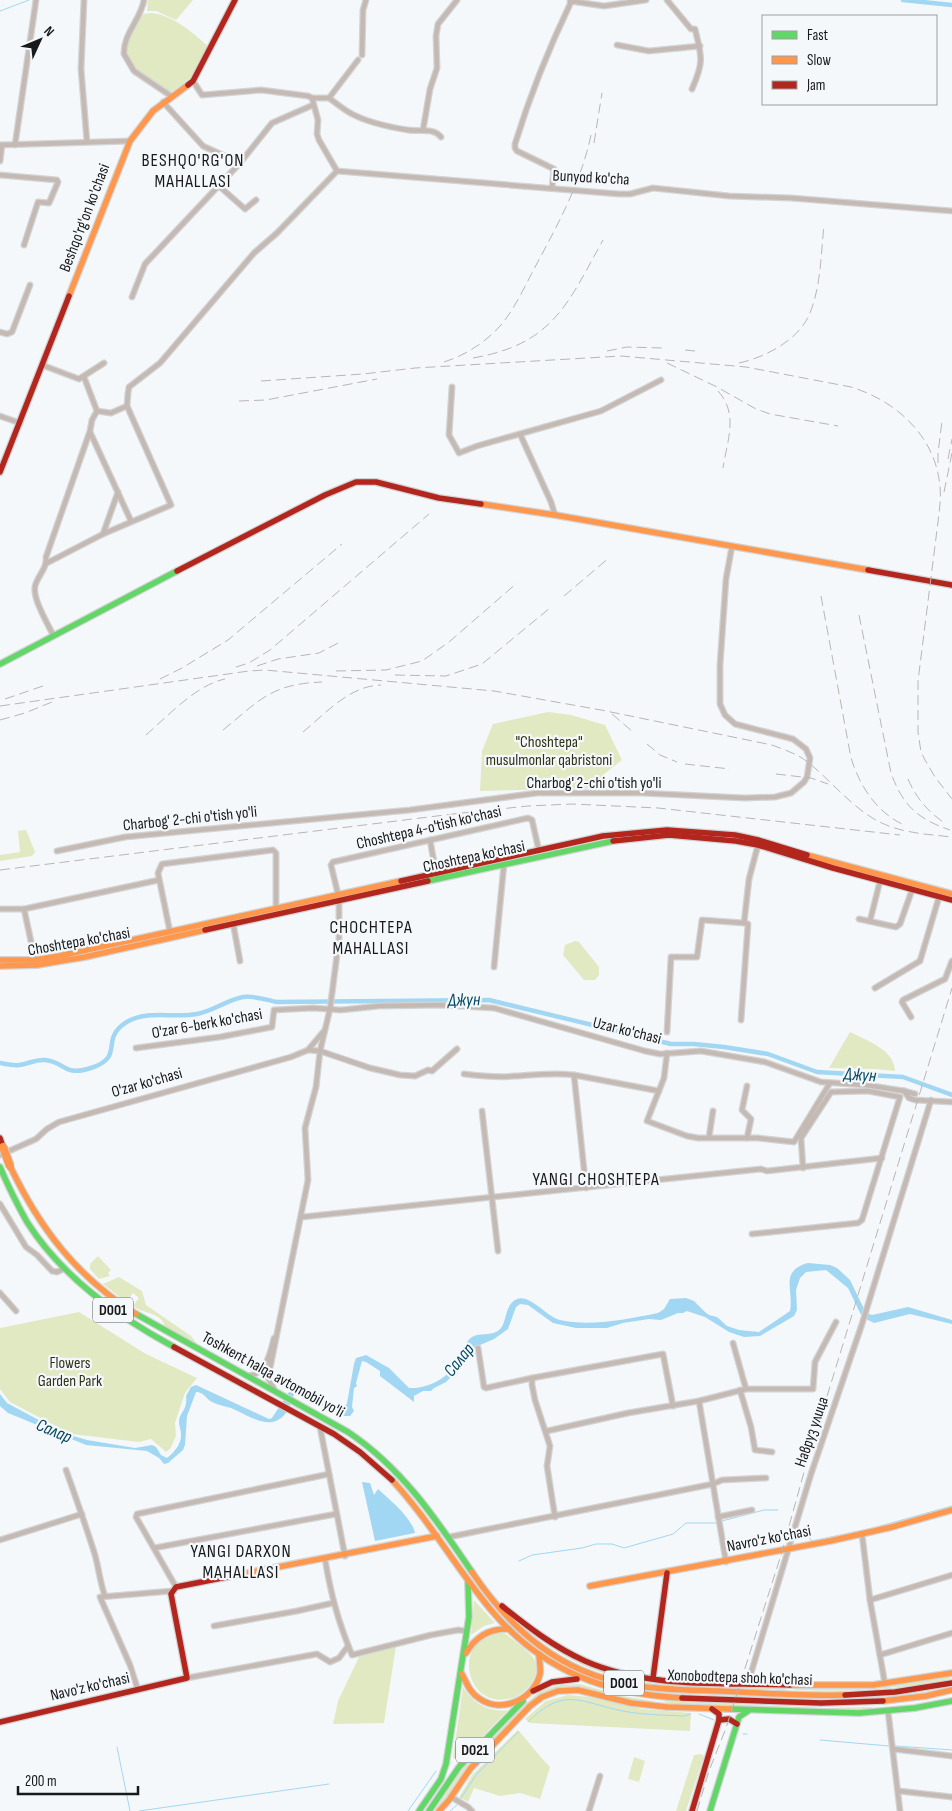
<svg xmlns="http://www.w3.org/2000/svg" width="952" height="1811" font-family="'Sofia Sans Condensed',sans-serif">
<rect width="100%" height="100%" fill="#f5f8fa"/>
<g fill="#e1e9c3">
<path d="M148 0H193L176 20 156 11H147Z"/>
<path d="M151 13C172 14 194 34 209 47L190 78 170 93 135 69 131 63 125 49C130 36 134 25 143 14Z"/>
<path d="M548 712 571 715 605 725 622 760 603 775 608 783 606 788 480 791 482 751 493 724Z"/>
<path d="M26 830 35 852 32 856 0 861V855L20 852 18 831Z"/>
<path d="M575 941 579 942 599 967V975L595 980H584L563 955 565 945Z"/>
<path d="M850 1032C867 1041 894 1049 895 1071L875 1069 829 1068Z"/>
<path d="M98 1256 111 1270 108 1273 110 1276 99 1279 90 1269V1264Z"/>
<path d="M119 1277 142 1291 146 1305 191 1336 197 1344 165 1327C163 1313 144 1314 133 1306L139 1298 133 1293 126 1302 103 1284Z"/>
<path d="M79 1312 146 1354 197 1378 185 1393 175 1423 176 1436 170 1449 166 1452 151 1439 139 1442 71 1434 10 1402 0 1389V1328Z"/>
<path d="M474 1600 495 1623 484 1626 471 1635Z"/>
<path d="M516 1620 615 1674 784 1687 787 1690C759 1689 731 1688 703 1686 661 1685 621 1683 583 1665 558 1654 537 1638 516 1620Z"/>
<path d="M501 1633 506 1634C514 1641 525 1648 532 1656 545 1671 527 1694 512 1698 462 1712 452 1633 501 1633Z"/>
<path d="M396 1646 384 1723 333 1724 338 1701 359 1657Z"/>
<path d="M952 1675V1678L944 1680C892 1690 848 1692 795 1690L794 1689Z"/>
<path d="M580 1684 623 1696 653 1701 656 1704 641 1702 589 1689 541 1695 444 1804 434 1811 462 1769 525 1704 539 1692 552 1687 561 1685Z"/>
<path d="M463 1687C472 1703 489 1713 508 1710L458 1762 453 1757Z"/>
<path d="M568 1695 589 1697 642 1709 691 1713 690 1731 530 1723 525 1719 546 1701Z"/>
<path d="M664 1701 820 1708 871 1707 876 1709 863 1711 668 1704Z"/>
<path d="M518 1730C529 1742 538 1755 550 1767L540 1799 520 1793 500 1796 474 1788 468 1802 459 1797 473 1774Z"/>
<path d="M701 1754 704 1756 686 1811H676L694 1755Z"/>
<path d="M634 1757 645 1761 639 1782 628 1779Z"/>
</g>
<g fill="#a1d7f2">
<path d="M808 1263 830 1265 837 1268 850 1280 866 1313 872 1315 908 1307 952 1320V1324L910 1314 874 1323 862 1317 848 1288 826 1270 806 1272 800 1278 796 1290 797 1310 794 1316 760 1336 744 1337 729 1332 705 1317 687 1311 683 1313H678L661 1320 649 1319 623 1323 607 1328H576L553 1323 528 1305 520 1304 516 1307 508 1329 494 1339 471 1349 457 1371 446 1382 434 1388 431 1391H423L414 1396V1402L380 1376V1371L366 1362 362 1361 356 1383 357 1386 354 1388 352 1407 354 1411 350 1416H343L297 1393 294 1394C291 1402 287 1416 278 1420 264 1428 244 1413 231 1408 225 1406 218 1405 212 1402 206 1399 204 1392 196 1392L187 1416 185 1445 183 1450 168 1463 164 1464 159 1458 147 1451 86 1445 8 1413 0 1406V1394L7 1403 63 1433 87 1440 135 1448 152 1445 156 1447 161 1455 167 1458C174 1453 182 1443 181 1434 181 1430 179 1426 179 1422 179 1412 188 1411 186 1396L191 1387 196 1385 269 1419 272 1418 288 1393 294 1388 301 1389 339 1410 344 1409 347 1403 354 1364 356 1358 366 1355 389 1368 409 1388C430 1389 452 1376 461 1356 464 1349 465 1342 472 1337 481 1332 494 1337 501 1328 507 1320 505 1304 517 1299 530 1294 547 1317 560 1320 591 1327 628 1319 658 1313L664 1309 670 1299 686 1298 694 1301 705 1312 709 1315 717 1317 727 1326 739 1330 759 1332 790 1311C794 1290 779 1271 808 1263Z"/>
<path d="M362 1482 370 1483 374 1495 378 1489C389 1499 412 1518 415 1533L375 1541Z"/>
</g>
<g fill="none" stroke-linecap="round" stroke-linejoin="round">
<g stroke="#a1d7f2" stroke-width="1">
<path d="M0 11 29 0"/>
<path d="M722 1521 764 1510H778"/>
<path d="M807 1527 810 1539 812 1541 860 1531"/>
<path d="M866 1530 952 1506"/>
<path d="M519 1561 532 1555 582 1548 596 1544H612L624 1548 673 1534 686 1523H716"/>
<path d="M699 1714 714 1720"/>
<path d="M528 1722C564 1685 582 1703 623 1711 643 1715 664 1715 684 1716L690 1714"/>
<path d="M743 1734H747"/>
<path d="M820 1740 889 1746"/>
<path d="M896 1746 952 1750"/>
<path d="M117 1747 130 1811"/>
<path d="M461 1798 476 1775 518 1732"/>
<path d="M139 1811 329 1784"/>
<path d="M408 1811 436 1771"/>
<path d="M450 1811 457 1805"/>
</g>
<g stroke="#a1d7f2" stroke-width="4.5">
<path d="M903 0 952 5"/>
<path d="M0 1063C6 1064 13 1066 19 1065 28 1064 36 1059 45 1060 66 1062 63 1077 91 1068 122 1058 104 1043 119 1028 140 1007 171 1019 197 1014 213 1011 227 1000 243 997 252 995 267 1000 277 1002L489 1000 671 1044H694L724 1047 768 1054 817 1072 903 1077 952 1095"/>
</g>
<defs>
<g id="street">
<path d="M84 0 81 69 87 142"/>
<path d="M144 0C141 19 123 34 124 54L134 71 171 96"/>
<path d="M667 0 691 29H695C702 57 704 62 692 89"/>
<path d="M570 1 604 6 646 0"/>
<path d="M617 45 649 51 700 46"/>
<path d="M362 55 363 10 366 0"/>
<path d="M193 81 202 95 261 90 308 96 312 98H329L358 60"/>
<path d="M312 98 318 120 317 134 319 140 337 171 619 194H630L653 188 729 196 791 198 952 211"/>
<path d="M329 98C336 103 344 110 352 114 369 123 389 127 408 130 419 132 433 127 441 137"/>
<path d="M163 102 203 146 240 163"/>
<path d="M423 130 430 89 437 68 436 36 438 24 457 0"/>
<path d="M0 145 130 141"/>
<path d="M15 145 36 0"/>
<path d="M0 161 2 145"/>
<path d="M0 175 57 180 58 182 49 203 38 202 24 245"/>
<path d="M219 186 245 209 256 200"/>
<path d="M552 188 554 169 517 151 515 148V144C530 95 549 48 571 2"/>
<path d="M132 297 145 264 240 163 272 123 313 105"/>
<path d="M0 332 7 334 12 332 30 285"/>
<path d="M42 365 79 379 104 363"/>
<path d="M84 377 97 411"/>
<path d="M452 387 449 435 459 453 477 446 601 411 661 380"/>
<path d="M97 411 111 413 127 406"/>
<path d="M0 416 20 423"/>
<path d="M90 432 131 521"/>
<path d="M520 434 551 502 555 515"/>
<path d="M103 534 118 492"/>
<path d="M47 563 103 534 171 505 127 406 128 393 129 387 160 363 254 253 277 233 337 171"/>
<path d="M53 635C47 622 30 595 36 583 40 573 47 568 46 557L90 431 92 420 97 411"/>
<path d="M430 840 436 873"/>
<path d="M57 851 125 837 410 810 537 793H641L745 798 775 797 791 793 804 782 807 777 810 758 806 749 793 739 735 724 725 715 720 704V665L726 579 732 546"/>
<path d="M338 894 331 865 333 862 528 818 532 820 539 851"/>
<path d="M0 909H24L159 880"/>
<path d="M24 909 35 960"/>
<path d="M859 919 896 927 900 924 912 890"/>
<path d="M870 921 880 881"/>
<path d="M233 923 240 961"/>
<path d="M170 932 158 873 162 864 273 850 276 853V908"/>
<path d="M494 967 504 864"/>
<path d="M875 988 920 961 939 897"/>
<path d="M911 1017 902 1002 903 1000 945 979 952 961"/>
<path d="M741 1020 748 924 744 923 749 879 758 845"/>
<path d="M667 1032 671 957H697L702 920 744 923"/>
<path d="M136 1048 220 1037 272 1027 274 1010 313 1008 341 1010 379 1006 441 1005 494 1008 645 1051 660 1054 701 1051 765 1062 821 1082 866 1085 904 1091 915 1094"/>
<path d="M308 1050 320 1051 330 1009 339 939V900"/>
<path d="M667 1053 664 1078 647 1121 687 1136 698 1138H758L794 1142 830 1083"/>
<path d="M464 1074C481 1076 498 1078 515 1076 536 1075 554 1072 574 1075"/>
<path d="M904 1091 909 1098 915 1100 952 1102"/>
<path d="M482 1111 498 1251"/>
<path d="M709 1137 713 1111"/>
<path d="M747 1138 751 1119 742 1110 747 1086"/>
<path d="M0 1155 36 1139 47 1129 59 1122 291 1057 308 1050 324 1031"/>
<path d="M586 1188 574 1075 659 1091"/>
<path d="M0 1204 26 1247 37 1255 52 1271 57 1272 63 1269"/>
<path d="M302 1217 761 1169 767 1171 882 1158"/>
<path d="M752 1234 858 1223 862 1220 900 1097 868 1091 831 1092 801 1138 803 1168"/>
<path d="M0 1293 16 1311"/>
<path d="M733 1343 746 1389"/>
<path d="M478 1348 484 1387 486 1388 532 1378 663 1354 673 1406"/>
<path d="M248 1376C266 1374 270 1354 274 1338"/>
<path d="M532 1378V1385L535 1400 550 1446 547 1466 555 1517"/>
<path d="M274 1389 268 1378 308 1180 305 1128 316 1087 320 1051 370 1068 400 1075 415 1076 428 1070 432 1071 457 1049"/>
<path d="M740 1390 751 1427 755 1450 772 1452"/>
<path d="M699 1401 726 1562"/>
<path d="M320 1427 345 1556"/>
<path d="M547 1431 628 1413 699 1401 746 1389H813L815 1362 836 1322"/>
<path d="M66 1470C76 1498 86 1526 95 1555 99 1569 100 1583 105 1596"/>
<path d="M718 1517 752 1510"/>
<path d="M862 1534 870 1600 885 1684"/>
<path d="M449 1537 713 1484 722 1480 766 1478"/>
<path d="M0 1540 82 1514"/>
<path d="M154 1548 336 1514"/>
<path d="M325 1559C331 1595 338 1621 352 1655L431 1635 458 1630 467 1631"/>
<path d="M176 1587 136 1517 137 1514 329 1474"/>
<path d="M870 1600 952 1575"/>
<path d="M214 1626 297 1611 333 1603"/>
<path d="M880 1655 952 1633"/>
<path d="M187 1678 317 1654 330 1662 339 1658 348 1646"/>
<path d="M748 1683 811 1474 862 1324 931 1100"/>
<path d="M138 1690 130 1665 100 1597 172 1591"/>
<path d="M888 1711 900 1811"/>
<path d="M893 1749 952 1756"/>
<path d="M899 1791 952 1797"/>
<path d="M451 1797 468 1807 472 1811"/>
<path d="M589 1811 600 1776"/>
</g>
<g id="fast">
<path d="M0 664 177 571"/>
<path d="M428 881 613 841"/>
<path d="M0 1167C8 1186 17 1204 27 1222 62 1277 117 1316 174 1347"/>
<path d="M136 1314 348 1432C402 1468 436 1519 472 1572"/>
<path d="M730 1709 859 1713 915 1708 952 1701"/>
<path d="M419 1811 441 1779 446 1764 469 1617 468 1582"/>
<path d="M429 1811 459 1767 523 1701"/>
<path d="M710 1811 739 1717 748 1711"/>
</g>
<g id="slow">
<path d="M69 296 130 141 153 111 188 85"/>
<path d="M481 504 555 515 868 570"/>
<path d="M807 855 952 894"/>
<path d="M0 960H35L59 956 401 881"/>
<path d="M0 966 37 965 85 957 205 930"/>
<path d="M10 1166C40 1229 77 1277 136 1314"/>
<path d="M392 1480C430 1521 456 1568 491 1610 542 1671 605 1694 682 1698"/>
<path d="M472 1572C511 1630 560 1673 632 1685 661 1690 690 1690 719 1691 761 1693 803 1696 845 1695"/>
<path d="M237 1575 437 1536"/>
<path d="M590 1586 830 1541 892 1527 952 1510"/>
<path d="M466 1653C476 1636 490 1628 509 1629"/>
<path d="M462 1674C467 1684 470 1693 480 1699 502 1714 534 1699 540 1674 541 1668 539 1660 539 1654"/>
<path d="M790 1685H873L952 1673"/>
<path d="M883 1701 926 1696 952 1690"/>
<path d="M439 1811 449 1800 470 1769 530 1706 542 1697 558 1691 578 1690 631 1703 667 1707 730 1709"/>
</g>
<g id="jam">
<path d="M188 85 193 81 235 0"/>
<path d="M0 472 69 296"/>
<path d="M868 570 952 585"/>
<path d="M177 571 325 495 356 482H376L439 498 481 504"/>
<path d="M613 841 669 835 736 841 758 845 833 868 952 900"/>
<path d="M401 881 603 836 667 830 735 835 758 840 807 855"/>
<path d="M205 930 428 881"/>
<path d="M0 1138 3 1147"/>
<path d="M174 1347 334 1434 360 1452 392 1480"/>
<path d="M502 1606C528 1627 554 1647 585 1661 649 1689 722 1682 790 1685"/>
<path d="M653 1678 667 1573"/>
<path d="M533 1691 552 1682 577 1679"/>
<path d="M845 1695 895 1692 952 1683"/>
<path d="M682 1698 821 1703 883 1701"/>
<path d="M719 1720 729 1719 737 1724"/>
<path d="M0 1722 187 1678 171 1594 176 1587 237 1575"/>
<path d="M692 1811 719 1720V1714L712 1709"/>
</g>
</defs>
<use href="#street" stroke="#d2d4d5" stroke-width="7"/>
<use href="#fast" stroke="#d2d4d5" stroke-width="8"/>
<use href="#slow" stroke="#d2d4d5" stroke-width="8"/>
<use href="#jam" stroke="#d2d4d5" stroke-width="8"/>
<use href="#street" stroke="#c5b9b3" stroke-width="4.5"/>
<use href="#fast" stroke="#63d668" stroke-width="5.5"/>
<use href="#slow" stroke="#ff974d" stroke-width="5.5"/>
<use href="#jam" stroke="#b3261e" stroke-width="5.5"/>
<g stroke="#bab5b3" stroke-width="1" stroke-dasharray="10 5" stroke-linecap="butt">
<path d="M594 143 602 93"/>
<path d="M685 350 695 351"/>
<path d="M607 351 627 347 662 348"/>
<path d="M473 358C553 344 567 305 603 240"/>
<path d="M444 362C466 355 486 342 501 325 515 308 524 288 534 269 557 226 581 183 591 135"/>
<path d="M667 363 717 387 756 409 770 414 838 426"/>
<path d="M739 363C766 357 799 340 810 313 821 286 821 253 824 225"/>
<path d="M261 381 363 374 415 368 621 356 746 367 851 387C897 401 936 437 940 487 941 496 940 505 939 514L918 681V732L921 752 925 760 935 777 952 799"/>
<path d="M718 391C739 414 727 441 723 468"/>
<path d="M239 401 266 400 377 379"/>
<path d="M948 459 952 439"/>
<path d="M938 463V453L942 421"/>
<path d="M944 492 952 453"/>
<path d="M564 596 610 557"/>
<path d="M821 596 851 758C860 787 877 813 906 826"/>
<path d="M859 615 891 773C903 806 918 819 950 830"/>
<path d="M257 666 278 659 319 653 340 642"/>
<path d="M236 667 249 663 270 650 429 514"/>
<path d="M336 671 386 670 422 661 449 642 517 583"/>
<path d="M395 675 446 676 482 664 550 608"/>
<path d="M160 679 182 668 228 640 342 544"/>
<path d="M5 699 43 686"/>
<path d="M0 706 249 671 265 670 494 691 601 710 772 745C785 750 798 754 809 763 831 781 849 804 874 819 898 833 925 834 952 837"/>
<path d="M612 714 633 732"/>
<path d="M0 720 25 713 52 702"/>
<path d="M223 730C260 700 271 684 322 682"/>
<path d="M303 732C326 713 349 686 381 685"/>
<path d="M146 735C168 716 196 685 225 679"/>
<path d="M647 744 660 755 677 762"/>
<path d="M685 764 730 769"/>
<path d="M776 774 811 778 828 784"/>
<path d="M908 779C916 798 929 813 946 824"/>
<path d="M0 870 453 814 528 806 572 804 658 808 900 835"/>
<path d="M697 1811 709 1771 726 1728 781 1555 806 1465 952 988"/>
</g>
<defs>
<path id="slow-bridge" d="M3 1147 10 1166"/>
</defs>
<use href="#slow-bridge" stroke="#d2d4d5" stroke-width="10" stroke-linecap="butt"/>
<use href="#slow-bridge" stroke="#ff974d" stroke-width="8"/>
</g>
<g text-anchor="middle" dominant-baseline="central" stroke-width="4.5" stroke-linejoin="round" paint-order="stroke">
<g fill="#f4f8fb" stroke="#5a5c5e" stroke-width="1">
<rect x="93" y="1297.5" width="40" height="25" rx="4"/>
<rect x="604" y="1670.5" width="40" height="25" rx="4"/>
<rect x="456" y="1737.5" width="38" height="25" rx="4"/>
</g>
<g font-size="15" font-weight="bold" fill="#18191a">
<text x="113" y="1310">D001</text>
<text x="624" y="1683">D001</text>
<text x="475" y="1750">D021</text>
</g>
<g font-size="16" fill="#18191a" stroke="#f4f8fb">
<text transform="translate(591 178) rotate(3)">Bunyod ko'cha</text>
<text transform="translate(85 218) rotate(-69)">Beshqo'rg'on ko'chasi</text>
<text x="594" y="783">Charbog' 2-chi o'tish yo'li</text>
<text transform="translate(190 819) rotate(-6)">Charbog' 2-chi o'tish yo'li</text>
<text transform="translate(429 828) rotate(-13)">Choshtepa 4-o'tish ko'chasi</text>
<text transform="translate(474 857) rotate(-12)">Choshtepa ko'chasi</text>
<text transform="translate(79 942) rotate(-10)">Choshtepa ko'chasi</text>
<text transform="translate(207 1024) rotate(-10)">O'zar 6-berk ko'chasi</text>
<text transform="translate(627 1031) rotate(14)">Uzar ko'chasi</text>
<text transform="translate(147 1083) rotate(-16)">O'zar ko'chasi</text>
<text transform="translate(273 1375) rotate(29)">Toshkent halqa avtomobil yo'li</text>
<text transform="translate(812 1432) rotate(-71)">Навруз улица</text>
<text transform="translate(769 1539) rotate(-11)">Navro'z ko'chasi</text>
<text transform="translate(740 1678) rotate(2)">Xonobodtepa shoh ko'chasi</text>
<text transform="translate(90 1687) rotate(-13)">Navo'z ko'chasi</text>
</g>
<g font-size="16" fill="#2f3314" stroke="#f4f8fb">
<text x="549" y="742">"Choshtepa"<tspan x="549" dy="18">musulmonlar qabristoni</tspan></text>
<text x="70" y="1363">Flowers<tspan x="70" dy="18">Garden Park</tspan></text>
</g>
<g font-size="18" letter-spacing="1" fill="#18191a" stroke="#f4f8fb">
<text x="193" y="160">BESHQO'RG'ON<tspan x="193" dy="21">MAHALLASI</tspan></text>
<text x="371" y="927">CHOCHTEPA<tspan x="371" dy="21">MAHALLASI</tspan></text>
<text x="596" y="1179">YANGI CHOSHTEPA</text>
<text x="241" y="1551">YANGI DARXON<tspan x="241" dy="21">MAHALLASI</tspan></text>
</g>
<g font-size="18" font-style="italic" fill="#034761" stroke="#f4f8fb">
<text transform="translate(464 1000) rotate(-1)">Джун</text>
<text transform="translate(860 1075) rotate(4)">Джун</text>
<text transform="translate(459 1360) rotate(-51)">Салар</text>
<text transform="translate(54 1431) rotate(23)">Салар</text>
</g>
</g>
<rect x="762" y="15" width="175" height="90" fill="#f4f8fb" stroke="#9c9fa1"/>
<rect x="772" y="31" width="25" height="8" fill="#63d668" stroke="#9c9fa1"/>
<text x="807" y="40" font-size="15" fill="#18191a">Fast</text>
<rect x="772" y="56" width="25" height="8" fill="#ff974d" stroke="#9c9fa1"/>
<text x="807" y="65" font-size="15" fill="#18191a">Slow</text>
<rect x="772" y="81" width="25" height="8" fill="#b3261e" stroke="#9c9fa1"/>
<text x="807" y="90" font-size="15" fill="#18191a">Jam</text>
<g transform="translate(40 40) rotate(46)" stroke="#f4f8fb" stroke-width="4" paint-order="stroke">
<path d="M0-4L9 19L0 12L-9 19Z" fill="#18191a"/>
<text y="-8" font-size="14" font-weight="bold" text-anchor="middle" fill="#18191a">N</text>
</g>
<path d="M18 1786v8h120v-8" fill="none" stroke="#18191a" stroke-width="2.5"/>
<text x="25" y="1786" font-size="15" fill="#18191a" stroke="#f4f8fb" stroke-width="4" paint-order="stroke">200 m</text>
</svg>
